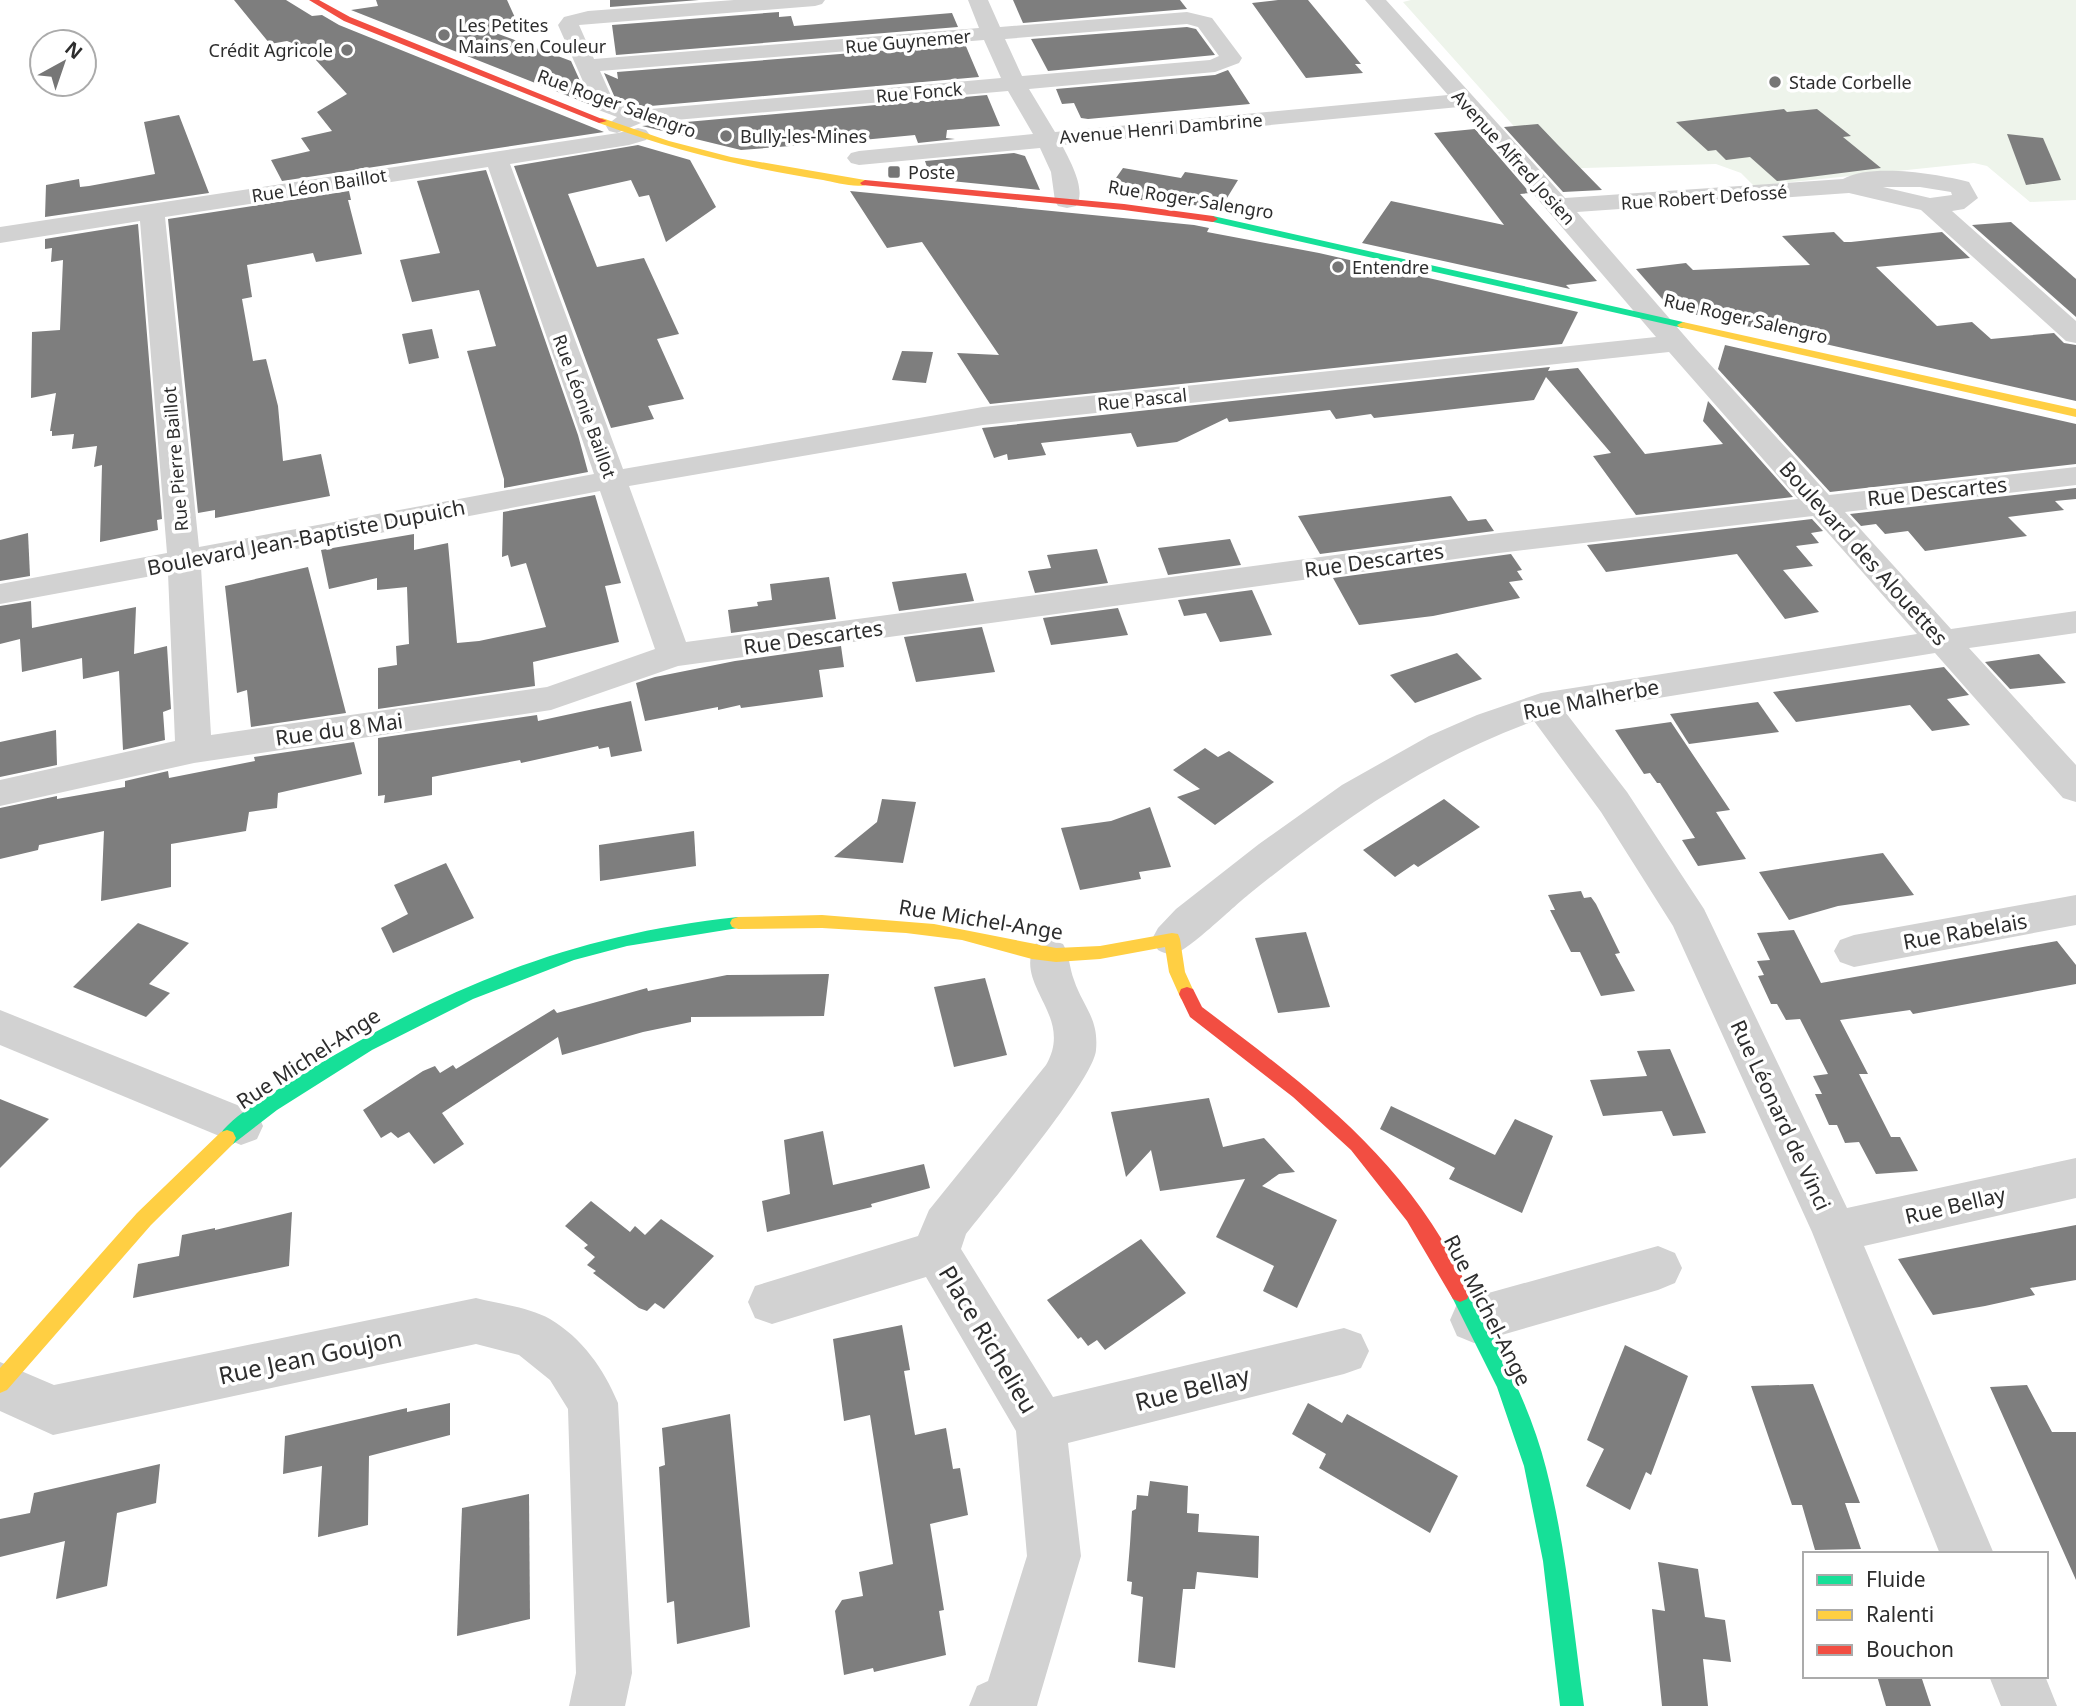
<svg xmlns="http://www.w3.org/2000/svg" width="2076" height="1706" font-family="'Noto Sans',sans-serif">
<rect width="100%" height="100%" fill="#fff"/>
<path fill="#eef4eb" d="M1411 0H2076V200L2030 202 1987 166 1974 163 1754 186 1741 173 1716 164 1552 169 1403 2Z"/>
<g fill="#7e7e7e">
<path d="M234 0H286L312 16 322 15 339 25 604 132 282 181 271 160 310 151 301 138 332 131 317 112 347 94 305 48 287 41 270 44Z"/>
<path d="M376 0H507L517 22 493 32 571 61 591 105 351 10 378 6Z"/>
<path d="M610 0H699L610 7Z"/>
<path d="M1013 0H1180L1187 9 1023 23Z"/>
<path d="M1278 0H1308L1361 64H1355L1363 73 1306 78 1252 3Z"/>
<path d="M779 12V17L791 16 794 26 952 13 958 27 616 55 612 25Z"/>
<path d="M1187 27 1196 29 1215 55 1048 71 1031 39Z"/>
<path d="M965 44 979 77 639 107 615 98 604 73 618 79 617 72Z"/>
<path d="M1228 70 1250 104 1088 119 1081 118 1074 103 1062 104 1056 89 1215 75Z"/>
<path d="M987 95 1000 126 947 130 946 138 955 139 918 143 915 135 820 144 815 136 803 145 741 150 642 126Z"/>
<path d="M1784 109 1787 112 1817 109 1851 136 1843 137 1881 168 1777 181 1750 157 1726 160 1716 150 1708 151 1676 122Z"/>
<path d="M179 115 209 193 45 217 46 185 79 179 80 187 89 186 155 174 144 122Z"/>
<path d="M1538 124 1557 144 1602 190 1563 192 1504 127Z"/>
<path d="M1475 129 1530 193 1520 194 1597 281 1566 285 1570 289 1362 243 1391 201 1504 225 1434 133Z"/>
<path d="M2007 134 2043 138 2061 180 2026 185Z"/>
<path d="M638 145 690 160 716 207 666 242 649 195 639 197 631 180 568 194 597 267 644 258 679 334 657 339 684 399 648 406 654 419 611 428 514 166Z"/>
<path d="M1014 153 1025 156 1040 190 931 179 925 161Z"/>
<path d="M1123 168 1181 178 1185 172 1238 180 1219 211 1194 205 1119 198 1111 185Z"/>
<path d="M486 170 578 435 588 472 504 488V479L467 351 496 346 479 290 412 302 400 260 440 253 417 181Z"/>
<path d="M349 191 351 200H348L362 254 316 262 313 253 247 265 252 297 242 299 253 361 266 359 278 406 283 461 321 454 330 496 215 518V510L198 513 168 219Z"/>
<path d="M850 191 1194 225 1209 228 1207 232 1319 253 1578 312 1562 344 990 404 957 353 999 355 922 242 887 248Z"/>
<path d="M2011 222 2076 279V317L1972 225Z"/>
<path d="M138 224 162 519 157 520 158 530 100 542 102 465 94 467 97 446 72 449 74 434 52 436V431H50L56 393 31 398 32 332 60 330 63 260 51 262 52 248 45 249V239Z"/>
<path d="M1834 232 1844 242H1851L1942 232 1970 258 1876 267 1937 326 1972 322 1991 339 2054 333 2064 343 2076 345V401L1671 309 1636 269 1686 263 1693 270 1810 265 1782 236Z"/>
<path d="M432 329 439 358 409 364 402 334Z"/>
<path d="M1725 345 2076 424V464L1830 492 1718 369Z"/>
<path d="M902 351 933 352 926 383 892 380Z"/>
<path d="M1550 367 1548 371 1578 368 1645 454 1723 444 1703 421 1708 401 1793 497 1636 515 1593 456 1611 453 1546 377 1534 400 1374 418 1371 414 1336 419 1330 410 1229 422 1227 418 1177 442 1137 447 1131 433 1041 443 1046 455 1008 460 1007 454 994 458 982 428Z"/>
<path d="M2076 488V499L2055 501 2064 510 2008 517 2027 536 1925 551 1908 531 1885 534 1876 524 1861 526 1850 514Z"/>
<path d="M595 495 621 583 605 586 619 642 533 662 535 686 378 709V668L397 665 396 646 409 644 407 587 377 590V578L329 589 321 550 414 534V550L448 543 457 643 479 641 546 627 526 563 511 567 508 555 502 557 503 512Z"/>
<path d="M1451 496 1468 521 1486 519 1494 531 1320 554 1298 516Z"/>
<path d="M1812 519 1823 531 1811 533 1819 543 1796 546 1813 566 1783 570 1819 612 1785 619 1737 554 1606 572 1587 545Z"/>
<path d="M28 533 30 576 0 581V540Z"/>
<path d="M1230 539 1241 565 1168 575 1158 548Z"/>
<path d="M1097 549 1108 583 1035 593 1028 571 1051 568 1047 555Z"/>
<path d="M1511 554 1522 570 1517 571 1523 580 1509 582 1520 598 1433 616 1359 625 1333 578Z"/>
<path d="M308 567 346 713 251 727 247 690 237 693 225 586Z"/>
<path d="M966 573 974 601 899 611 892 582Z"/>
<path d="M829 577 836 619 731 633 728 610 758 606 757 602 772 600 770 584Z"/>
<path d="M1252 590 1272 635 1220 642 1206 613 1184 616 1178 600Z"/>
<path d="M31 601 32 628 136 607 134 654 167 646 171 709 163 712 165 740 123 750 119 671 83 679 82 658 22 672 20 639 0 644V606Z"/>
<path d="M1118 608 1128 635 1051 645 1043 618Z"/>
<path d="M982 627 995 672 916 682 904 637Z"/>
<path d="M841 646 844 667 819 670 823 697 741 708 740 705 718 710V707L645 721 636 683 655 677 735 661Z"/>
<path d="M1457 653 1482 679 1415 703 1390 675Z"/>
<path d="M2039 654 2066 683 2010 689 1985 662Z"/>
<path d="M1944 667 1969 695 1947 699 1970 725 1932 731 1910 705 1796 722 1773 692Z"/>
<path d="M631 701 642 751 611 757 609 747 599 749 598 746 521 763 520 760 432 777V795L384 803 385 795 378 796V738L537 715 538 721Z"/>
<path d="M1758 702 1779 732 1689 744 1670 714Z"/>
<path d="M1671 722 1730 810 1716 812 1746 859 1698 866 1682 840 1695 838 1660 783H1657L1650 773 1644 774 1615 730Z"/>
<path d="M56 730 57 765 0 777V742Z"/>
<path d="M354 742 362 774 278 793 277 808 249 812 246 831 171 844V887L101 901 104 831 39 845 38 850 0 859V808L57 796V799L125 787V781L168 771 169 778 255 761 254 757Z"/>
<path d="M1205 748 1218 757 1229 751 1274 782 1215 825 1177 797 1200 789 1173 770Z"/>
<path d="M882 799 916 802 903 863 834 857 877 822Z"/>
<path d="M1444 799 1480 827 1418 867 1414 864 1395 877 1363 850Z"/>
<path d="M1150 807 1171 867 1139 872 1141 879 1080 890 1061 828 1111 821Z"/>
<path d="M694 831 696 866 600 881 599 845Z"/>
<path d="M1883 853 1914 895 1838 906 1789 920 1759 872Z"/>
<path d="M446 863 474 918 393 953 381 928 408 914 394 885Z"/>
<path d="M1581 891 1584 898 1591 897 1596 904 1620 953 1615 954 1635 991 1601 996 1580 952H1571L1550 910H1555L1548 895Z"/>
<path d="M138 923 189 943 149 984 170 993 146 1017 73 987Z"/>
<path d="M1794 930 1821 983 2057 941 2076 965V984L1913 1014 1910 1010 1840 1020 1868 1074H1859L1891 1137H1900L1918 1171 1876 1174 1859 1142 1845 1143 1837 1125H1829L1815 1094H1822L1813 1076 1828 1074 1800 1019 1786 1020 1777 1004H1771L1758 976 1764 975 1757 961 1770 960 1757 933Z"/>
<path d="M1306 932 1330 1007 1278 1013 1255 938Z"/>
<path d="M829 974 824 1016 691 1017V1022L643 1032 562 1055 558 1037 442 1113 464 1144 434 1164 409 1132 398 1138 391 1132 381 1138 363 1110 423 1071 435 1066 440 1073 453 1065 456 1069 554 1009 557 1013 647 988 648 991 727 975Z"/>
<path d="M985 978 1007 1055 954 1067 934 987Z"/>
<path d="M1670 1049 1706 1133 1673 1136 1662 1111 1603 1116 1590 1080 1647 1076 1637 1051Z"/>
<path d="M1209 1098 1223 1147 1264 1138 1295 1172 1279 1174 1262 1186 1337 1220 1297 1308 1263 1291 1274 1266 1216 1237 1245 1179 1160 1191 1151 1150 1126 1177 1111 1112Z"/>
<path d="M0 1099 49 1119 0 1168Z"/>
<path d="M1391 1106 1495 1155 1515 1119 1553 1136 1522 1213 1449 1179 1455 1168 1380 1129Z"/>
<path d="M823 1131 833 1185 924 1164 930 1188 871 1204 872 1207 767 1232 762 1201 790 1194 784 1140Z"/>
<path d="M591 1201 630 1232 635 1226 645 1235 661 1219 714 1256 664 1309 655 1303 647 1311 639 1308 593 1273 596 1271 587 1265 595 1257 584 1248 588 1245 565 1226Z"/>
<path d="M292 1212 289 1266 133 1298 138 1264 179 1256 182 1235 215 1228V1230Z"/>
<path d="M2076 1225V1280L2030 1288 2035 1295 1985 1306 1933 1315 1898 1259Z"/>
<path d="M1141 1239 1186 1293 1105 1350 1097 1340 1088 1346 1081 1337 1078 1339 1047 1300Z"/>
<path d="M902 1325 910 1370 904 1371 915 1435 946 1428 953 1469 960 1468 968 1515 930 1524 944 1610 939 1611 946 1655 874 1672 873 1668 844 1675 835 1611 842 1600 863 1596 859 1572 893 1564 870 1415 844 1421 833 1339Z"/>
<path d="M1625 1345 1688 1376 1651 1475 1646 1472 1630 1510 1586 1486 1604 1449 1587 1440Z"/>
<path d="M1813 1384 1860 1503H1845L1861 1549 1815 1550 1802 1505H1792L1751 1386Z"/>
<path d="M2027 1385 2052 1432H2076V1580L1990 1387Z"/>
<path d="M450 1403V1435L369 1456 368 1525 318 1537 322 1466 283 1474 285 1436 407 1408V1412Z"/>
<path d="M1308 1403 1342 1423 1347 1414 1458 1476 1430 1533 1319 1468 1326 1454 1292 1434Z"/>
<path d="M730 1414 750 1627 677 1644 674 1601 667 1603 659 1467 665 1465 662 1428Z"/>
<path d="M160 1464 156 1503 117 1513 107 1586 56 1599 65 1541 0 1557V1519L30 1513 34 1493Z"/>
<path d="M1150 1481 1188 1486 1187 1513 1199 1514 1198 1532 1259 1536 1258 1578 1197 1572 1195 1589H1183L1175 1668 1138 1662 1143 1597 1131 1594 1132 1582 1127 1581 1130 1544 1132 1511 1136 1509 1137 1495 1148 1496Z"/>
<path d="M529 1494 530 1619 457 1636 462 1508Z"/>
<path d="M1658 1562 1698 1569 1705 1617 1725 1620 1731 1662 1703 1659 1708 1706H1662L1652 1609 1665 1611Z"/>
<path d="M1877 1676H1921L1931 1706H1886Z"/>
</g>
<g fill="none" stroke-linecap="round" stroke-linejoin="round">
<g fill="#d2d2d2" fill-rule="evenodd">
<path d="M734 0H825L822 4 815 6 579 25 594 59 979 28 968 0H988L1000 27 1187 12 1212 18 1242 58 1239 63 1215 72 1029 89 1055 132 1448 95 1365 0H1386L1565 198 1843 179C1871 163 1938 174 1969 182L1978 198 1964 209 1952 211 2076 321V343L2066 341 1921 210 1849 193 1577 212 1696 349 1829 495 2076 467V485L1845 512 1951 629 2076 611V633L1969 648 2076 765V802L2063 798 1935 653 1566 713 1627 792 1704 909 1847 1208 2076 1158V1198L1864 1246 1994 1554H1940L1812 1232 1673 926 1601 812 1534 721C1426 760 1336 824 1248 895 1234 906 1185 954 1173 954 1168 955 1162 952 1158 950L1152 939 1158 928 1176 909 1259 844 1342 785 1429 736 1477 715 1541 693 1917 634 1813 516 1499 553 678 666 551 710 194 763 0 806V780L175 741 168 573 0 604V584L167 553 140 221 0 243V227L618 133 638 128 646 130 650 135 646 140 629 145 510 164 623 469 983 407 1656 337 1459 107 1062 145C1070 161 1087 190 1076 206L1067 208 1058 206 1055 201 1051 172 1040 148 859 165 851 163 847 158 851 153 859 151 1033 134 1008 91 641 123 617 133 609 131 606 126 617 117 596 109 593 104 558 25 564 17 588 11ZM1187 24 1198 27 1219 56 1210 60 1022 76 1005 39ZM984 40 1001 78 639 110 613 100 600 71ZM488 167 594 474 199 547 165 217ZM1883 187H1920L1951 192 1952 195 1930 198ZM1669 352 1798 499 1499 533 686 642 629 486 983 425ZM600 491 655 649 547 687 211 735 201 567Z"/>
<path d="M2076 895V925L1854 967 1840 962 1834 951 1840 940 1854 935Z"/>
<path d="M1049 939 1063 944C1070 956 1069 967 1074 980 1083 1007 1099 1018 1096 1050 1094 1080 989 1204 966 1234L961 1249 1053 1397 1344 1328 1361 1334 1369 1351 1361 1368 1344 1374 1068 1443 1081 1556 1038 1702 1037 1706H969L977 1686 988 1681 1027 1556 1016 1431 926 1277 772 1324 755 1318 748 1302 755 1286 918 1236 929 1210 1046 1065C1075 1015 1013 986 1035 944Z"/>
<path d="M0 1010 257 1113 263 1126 257 1139 241 1145 0 1045Z"/>
<path d="M1658 1246 1675 1253 1682 1268 1675 1283 1658 1290 1474 1343 1457 1336 1450 1320 1457 1304 1474 1297Z"/>
<path d="M476 1298C499 1304 529 1307 550 1319 582 1338 604 1369 618 1403L632 1673 625 1706H569L576 1673 568 1409 550 1380 519 1355 476 1344 53 1435 0 1411V1362L54 1385Z"/>
<path d="M1989 1676H2045L2057 1706H2001Z"/>
</g>
<g fill="#16e098" fill-rule="evenodd">
<path d="M1213 216 1683 322 1689 325 1683 328 1209 221 1208 219Z"/>
<path d="M738 917 744 919 746 923 744 927 627 946 574 960 473 999 372 1050 277 1110 233 1144 227 1146 221 1144 218 1138C228 1117 273 1093 293 1080 439 990 567 935 738 917Z"/>
<path d="M1460 1284 1467 1287C1497 1345 1530 1404 1546 1468 1566 1546 1573 1626 1584 1706H1560L1543 1561 1524 1466 1497 1387 1450 1293 1453 1287Z"/>
</g>
<g fill="#ffcf43" fill-rule="evenodd">
<path d="M602 118 669 141 731 157 865 180 870 183C860 190 835 182 823 180 746 168 672 150 599 123V119Z"/>
<path d="M1683 322 2076 409V417L1679 327 1677 325Z"/>
<path d="M822 915 934 924 1056 948 1100 946 1172 933 1178 934 1180 939 1185 972 1195 994 1193 999 1187 1001 1181 999 1169 972 1165 947 1100 959 1056 962 1032 959 962 940 906 933 822 928 738 929 732 927 730 923 732 919 738 917Z"/>
<path d="M227 1130 233 1132 236 1138 233 1144 151 1225 7 1390 0 1393V1368L137 1213 221 1132Z"/>
</g>
<g fill="#f24e42" fill-rule="evenodd">
<path d="M309 0H319L350 17 607 121 599 123 344 21Z"/>
<path d="M865 180 1124 204 1213 216 1218 219 1213 222 1124 210 862 185 860 183Z"/>
<path d="M1187 987 1193 989 1202 1007C1312 1090 1411 1162 1470 1293L1467 1299 1460 1302 1453 1299 1407 1221 1351 1150 1293 1097 1190 1017 1179 994 1181 989Z"/>
</g>
</g>
<g fill="#767676" stroke="#fff" stroke-width="2.5">
<circle cx="444" cy="35" r="7"/>
<circle cx="347" cy="50" r="7"/>
<circle cx="1775" cy="82" r="7"/>
<circle cx="726" cy="136" r="7"/>
<rect x="887" y="165" width="14" height="14" rx="3.5"/>
<circle cx="1338" cy="267" r="7"/>
</g>
<g text-anchor="middle" dominant-baseline="central" stroke-width="7" stroke-linejoin="round" paint-order="stroke">
<g font-size="18" fill="#2d2d2d" stroke="#fff" text-anchor="start">
<text x="458" y="25">Les Petites<tspan x="458" dy="21">Mains en Couleur</tspan></text>
<text x="333" y="50" text-anchor="end">Crédit Agricole</text>
<text x="1789" y="82">Stade Corbelle</text>
<text x="740" y="136">Bully-les-Mines</text>
<text x="908" y="172">Poste</text>
<text x="1352" y="267">Entendre</text>
</g>
<g font-size="18" fill="#2d2d2d" stroke="#fff">
<text transform="translate(908 41) rotate(-5)">Rue Guynemer</text>
<text transform="translate(919 92) rotate(-5)">Rue Fonck</text>
<text transform="translate(617 103) rotate(20)">Rue Roger Salengro</text>
<text transform="translate(1161 128) rotate(-5)">Avenue Henri Dambrine</text>
<text transform="translate(1514 157) rotate(48)">Avenue Alfred Josien</text>
<text transform="translate(319 185) rotate(-9)">Rue Léon Baillot</text>
<text transform="translate(1704 197) rotate(-4)">Rue Robert Defossé</text>
<text transform="translate(1191 199) rotate(9)">Rue Roger Salengro</text>
<text transform="translate(1746 318) rotate(13)">Rue Roger Salengro</text>
<text transform="translate(1142 399) rotate(-6)">Rue Pascal</text>
<text transform="translate(585 406) rotate(70)">Rue Léonie Baillot</text>
<text transform="translate(175 459) rotate(-95)">Rue Pierre Baillot</text>
</g>
<g font-size="21" fill="#2d2d2d" stroke="#fff">
<text transform="translate(1937 491) rotate(-6)">Rue Descartes</text>
<text transform="translate(306 537) rotate(-11)">Boulevard Jean-Baptiste Dupuich</text>
<text transform="translate(1864 553) rotate(48)">Boulevard des Alouettes</text>
<text transform="translate(1374 560) rotate(-8)">Rue Descartes</text>
<text transform="translate(813 637) rotate(-8)">Rue Descartes</text>
<text transform="translate(1591 699) rotate(-11)">Rue Malherbe</text>
<text transform="translate(339 729) rotate(-8)">Rue du 8 Mai</text>
<text transform="translate(981 919) rotate(9)">Rue Michel-Ange</text>
<text transform="translate(1965 931) rotate(-10)">Rue Rabelais</text>
<text transform="translate(308 1058) rotate(-33)">Rue Michel-Ange</text>
<text transform="translate(1781 1115) rotate(65)">Rue Léonard de Vinci</text>
<text transform="translate(1955 1205) rotate(-13)">Rue Bellay</text>
<text transform="translate(1488 1310) rotate(63)">Rue Michel-Ange</text>
</g>
<g font-size="24" fill="#2d2d2d" stroke="#fff">
<text transform="translate(989 1339) rotate(59)">Place Richelieu</text>
<text transform="translate(310 1356) rotate(-12)">Rue Jean Goujon</text>
<text transform="translate(1192 1388) rotate(-14)">Rue Bellay</text>
</g>
</g>
<rect x="1803" y="1552" width="245" height="126" fill="#ffffff" stroke="#ababab" stroke-width="2"/>
<rect x="1817" y="1575" width="35" height="10" fill="#16e098" stroke="#ababab" stroke-width="2"/>
<text x="1866" y="1587" font-size="21" fill="#2d2d2d">Fluide</text>
<rect x="1817" y="1610" width="35" height="10" fill="#ffcf43" stroke="#ababab" stroke-width="2"/>
<text x="1866" y="1622" font-size="21" fill="#2d2d2d">Ralenti</text>
<rect x="1817" y="1645" width="35" height="10" fill="#f24e42" stroke="#ababab" stroke-width="2"/>
<text x="1866" y="1657" font-size="21" fill="#2d2d2d">Bouchon</text>
<g transform="translate(63 63) rotate(40)"><circle r="33" fill="#ffffff" stroke="#ababab" stroke-width="2"/>
<path d="M0-5L12 26L0 18L-12 26Z" fill="#767676"/>
<text y="-10" font-size="19" font-weight="bold" text-anchor="middle" fill="#2d2d2d">N</text>
</g>
</svg>
